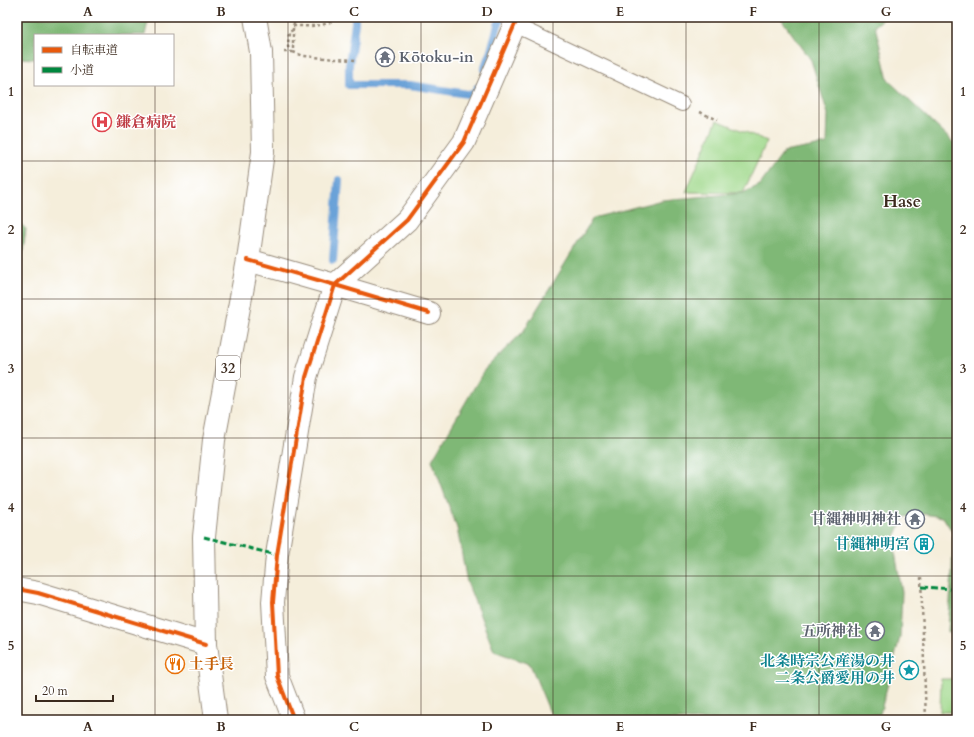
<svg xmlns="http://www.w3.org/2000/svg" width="974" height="737" font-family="Cardo,'Noto Serif JP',serif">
<rect width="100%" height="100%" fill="#fff"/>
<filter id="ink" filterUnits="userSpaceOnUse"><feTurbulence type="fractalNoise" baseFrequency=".025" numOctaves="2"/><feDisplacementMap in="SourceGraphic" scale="8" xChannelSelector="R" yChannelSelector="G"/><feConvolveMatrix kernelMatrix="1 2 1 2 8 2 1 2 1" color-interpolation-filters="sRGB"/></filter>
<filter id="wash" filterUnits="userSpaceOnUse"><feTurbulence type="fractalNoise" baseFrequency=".012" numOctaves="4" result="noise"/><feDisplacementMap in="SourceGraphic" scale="16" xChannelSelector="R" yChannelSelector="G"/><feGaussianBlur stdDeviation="0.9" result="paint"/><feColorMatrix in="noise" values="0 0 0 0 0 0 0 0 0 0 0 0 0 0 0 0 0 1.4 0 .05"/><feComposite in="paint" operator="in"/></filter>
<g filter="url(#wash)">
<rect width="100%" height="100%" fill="#f5eedb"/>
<g fill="#9fd88a" stroke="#6d8154">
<path d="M717 120 767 141 743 193 686 192Z"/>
<path d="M941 679H957V712H940Z"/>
</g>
<g fill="#7fb876" stroke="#5d714a">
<path d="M17 17H149L145 35H35V59L17 58Z"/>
<path d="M780 17H885L875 26 888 80 957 146V633L948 632 952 572 953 533 943 517 923 514 904 517 893 541 902 592 900 637 880 714 824 720H553L530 664 494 651 467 582 457 528 432 460 485 369 523 332 593 218 662 200 743 193 760 185 784 152 827 144 828 114 811 60Z"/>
<path d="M17 220 26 229 17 295Z"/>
</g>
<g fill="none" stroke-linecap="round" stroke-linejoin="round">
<g stroke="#6aa2d8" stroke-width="8">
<path d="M355 17V23L349 65V85H410L474 95 477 88"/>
<path d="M484 69 491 51 498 25 502 17"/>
<path d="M333 260 339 180"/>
</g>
</g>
</g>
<g filter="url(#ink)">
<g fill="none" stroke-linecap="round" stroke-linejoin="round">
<defs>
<path id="lane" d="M515 25 682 104"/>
<g id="street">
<path d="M248 260 335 285 407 220 464 142 518 17"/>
<path d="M17 589 38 593 206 644"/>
<path d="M294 720 277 676 273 602 277 555 306 377 335 285 429 313"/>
</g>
<path id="primary" d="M216 720 206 644 204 537 214 440 248 260 263 152 261 52 255 17"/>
</defs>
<use href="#lane" stroke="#988c7c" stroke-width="16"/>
<use href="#street" stroke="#988c7c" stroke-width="24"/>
<use href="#primary" stroke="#988c7c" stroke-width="24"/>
<g stroke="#988c7c" stroke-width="2.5" stroke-dasharray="3 3" stroke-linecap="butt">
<path d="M293 26C310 26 324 28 338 17"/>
<path d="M293 30 289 32 288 47 293 46"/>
<path d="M284 52H293V26L296 17"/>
<path d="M293 52 304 56 335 59 356 60"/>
<path d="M700 112 717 120"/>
<path d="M921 577 926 720"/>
<path d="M954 589 957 587"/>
</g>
<use href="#lane" stroke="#fff" stroke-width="14"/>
<use href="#street" stroke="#fff" stroke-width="22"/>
<use href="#primary" stroke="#fff" stroke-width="22"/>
<g stroke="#00873e" stroke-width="3" stroke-dasharray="6 3" stroke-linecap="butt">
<path d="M204 537 277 555"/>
<path d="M922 587 954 589"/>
</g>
<defs>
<g id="cycleway">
<path d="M248 260 335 285 407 220 464 142 518 17"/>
<path d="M17 589 38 593 206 644"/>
<path d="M294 720 277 676 273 602 277 555 306 377 335 285 429 313"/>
</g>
</defs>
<use href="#cycleway" stroke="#fff" stroke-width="6"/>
<use href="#cycleway" stroke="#e8590c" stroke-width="4"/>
</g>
</g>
<path fill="none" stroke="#3b2a1e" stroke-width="1" stroke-opacity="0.55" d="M155 17V35M288 17V720M421 17V720M553 17V720M686 17V720M819 17V720M155 85V720M17 161H957M17 299H957M17 438H957M17 576H957"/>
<defs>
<symbol id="temple-ring" viewBox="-11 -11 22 22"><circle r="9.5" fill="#fff" stroke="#6b7280" stroke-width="1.5"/><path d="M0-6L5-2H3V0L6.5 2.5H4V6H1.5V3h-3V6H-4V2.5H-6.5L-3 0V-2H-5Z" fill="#6b7280"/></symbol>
<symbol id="hospital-ring" viewBox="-11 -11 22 22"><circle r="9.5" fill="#fff" stroke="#e0444e" stroke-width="1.5"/><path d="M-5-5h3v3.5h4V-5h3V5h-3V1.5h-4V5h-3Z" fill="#e0444e"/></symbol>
<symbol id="building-ring" viewBox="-11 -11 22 22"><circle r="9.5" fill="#fff" stroke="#0f9aa8" stroke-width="1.5"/><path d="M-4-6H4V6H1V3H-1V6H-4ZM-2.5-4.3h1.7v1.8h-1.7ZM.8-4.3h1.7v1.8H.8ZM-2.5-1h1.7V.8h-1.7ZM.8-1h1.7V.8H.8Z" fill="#0f9aa8"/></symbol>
<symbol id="restaurant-ring" viewBox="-11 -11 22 22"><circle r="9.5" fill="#fff" stroke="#e8710a" stroke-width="1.5"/><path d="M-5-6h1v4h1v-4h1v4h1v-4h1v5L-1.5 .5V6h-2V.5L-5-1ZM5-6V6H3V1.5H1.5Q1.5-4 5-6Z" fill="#e8710a"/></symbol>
<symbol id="sight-ring" viewBox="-11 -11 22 22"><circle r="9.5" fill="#fff" stroke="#0f9aa8" stroke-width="1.5"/><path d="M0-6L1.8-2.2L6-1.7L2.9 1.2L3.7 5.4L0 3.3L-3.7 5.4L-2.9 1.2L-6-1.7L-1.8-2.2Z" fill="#0f9aa8"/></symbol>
</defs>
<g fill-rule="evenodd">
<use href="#temple-ring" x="374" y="46" width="22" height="22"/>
<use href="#hospital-ring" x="91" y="111" width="22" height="22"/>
<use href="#temple-ring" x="904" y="508" width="22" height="22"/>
<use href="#building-ring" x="913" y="533" width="22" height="22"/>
<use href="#temple-ring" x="864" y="620" width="22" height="22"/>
<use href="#restaurant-ring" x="164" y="653" width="22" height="22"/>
<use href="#sight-ring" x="898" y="659" width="22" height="22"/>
</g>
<g text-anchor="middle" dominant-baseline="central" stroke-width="3" stroke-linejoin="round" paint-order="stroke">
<rect fill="#fff" stroke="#766a62" stroke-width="1" x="216" y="356" width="24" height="24" rx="3"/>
<g font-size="14" font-weight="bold" fill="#3b2a1e">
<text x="228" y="368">32</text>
</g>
<g font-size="15" font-weight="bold" fill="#5b616d" stroke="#fff" text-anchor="end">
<text x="399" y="57" text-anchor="start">Kōtoku-in</text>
<text x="901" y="519">甘縄神明神社</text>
<text x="861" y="631">五所神社</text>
</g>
<g font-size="15" font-weight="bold" fill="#be3a42" stroke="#fff" text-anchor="start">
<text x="116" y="122">鎌倉病院</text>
</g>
<g font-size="15" font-weight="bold" fill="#0d838f" stroke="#fff" text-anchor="end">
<text x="910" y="544">甘縄神明宮</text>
<text x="895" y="661">北条時宗公産湯の井<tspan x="895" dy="17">二条公爵愛用の井</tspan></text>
</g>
<g font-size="15" font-weight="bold" fill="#c56008" stroke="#fff" text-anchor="start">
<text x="189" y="664">土手長</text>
</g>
<g font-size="17" font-weight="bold" fill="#3b2a1e" stroke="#fff">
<text x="902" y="201">Hase</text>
</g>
</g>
<rect width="974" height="737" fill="none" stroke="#fff" stroke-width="44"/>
<rect x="34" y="34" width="140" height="52" fill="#ffffff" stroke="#b1aaa5"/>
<rect x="42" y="47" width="20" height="6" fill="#e8590c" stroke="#b1aaa5"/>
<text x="70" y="54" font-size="12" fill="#3b2a1e">自転車道</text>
<rect x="42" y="67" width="20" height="6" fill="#00873e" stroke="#b1aaa5"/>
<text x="70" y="74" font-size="12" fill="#3b2a1e">小道</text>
<path d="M36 695v6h77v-6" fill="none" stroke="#3b2a1e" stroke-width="2"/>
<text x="42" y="695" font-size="12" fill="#3b2a1e" stroke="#ffffff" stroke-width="3" paint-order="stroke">20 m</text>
<rect x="22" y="22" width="930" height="693" fill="none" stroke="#3b2a1e" stroke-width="1.5"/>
<g font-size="13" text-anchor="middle" font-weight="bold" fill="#3b2a1e">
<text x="88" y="16">A</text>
<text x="221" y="16">B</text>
<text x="354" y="16">C</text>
<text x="487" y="16">D</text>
<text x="620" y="16">E</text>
<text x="753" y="16">F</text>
<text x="886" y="16">G</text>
<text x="11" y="96">1</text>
<text x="963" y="96">1</text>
<text x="11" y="234">2</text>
<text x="963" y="234">2</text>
<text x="11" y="373">3</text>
<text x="963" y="373">3</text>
<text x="11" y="512">4</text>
<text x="963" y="512">4</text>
<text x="11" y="650">5</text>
<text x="963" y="650">5</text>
<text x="88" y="731">A</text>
<text x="221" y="731">B</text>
<text x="354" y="731">C</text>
<text x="487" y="731">D</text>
<text x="620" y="731">E</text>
<text x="753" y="731">F</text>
<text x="886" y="731">G</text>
</g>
</svg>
